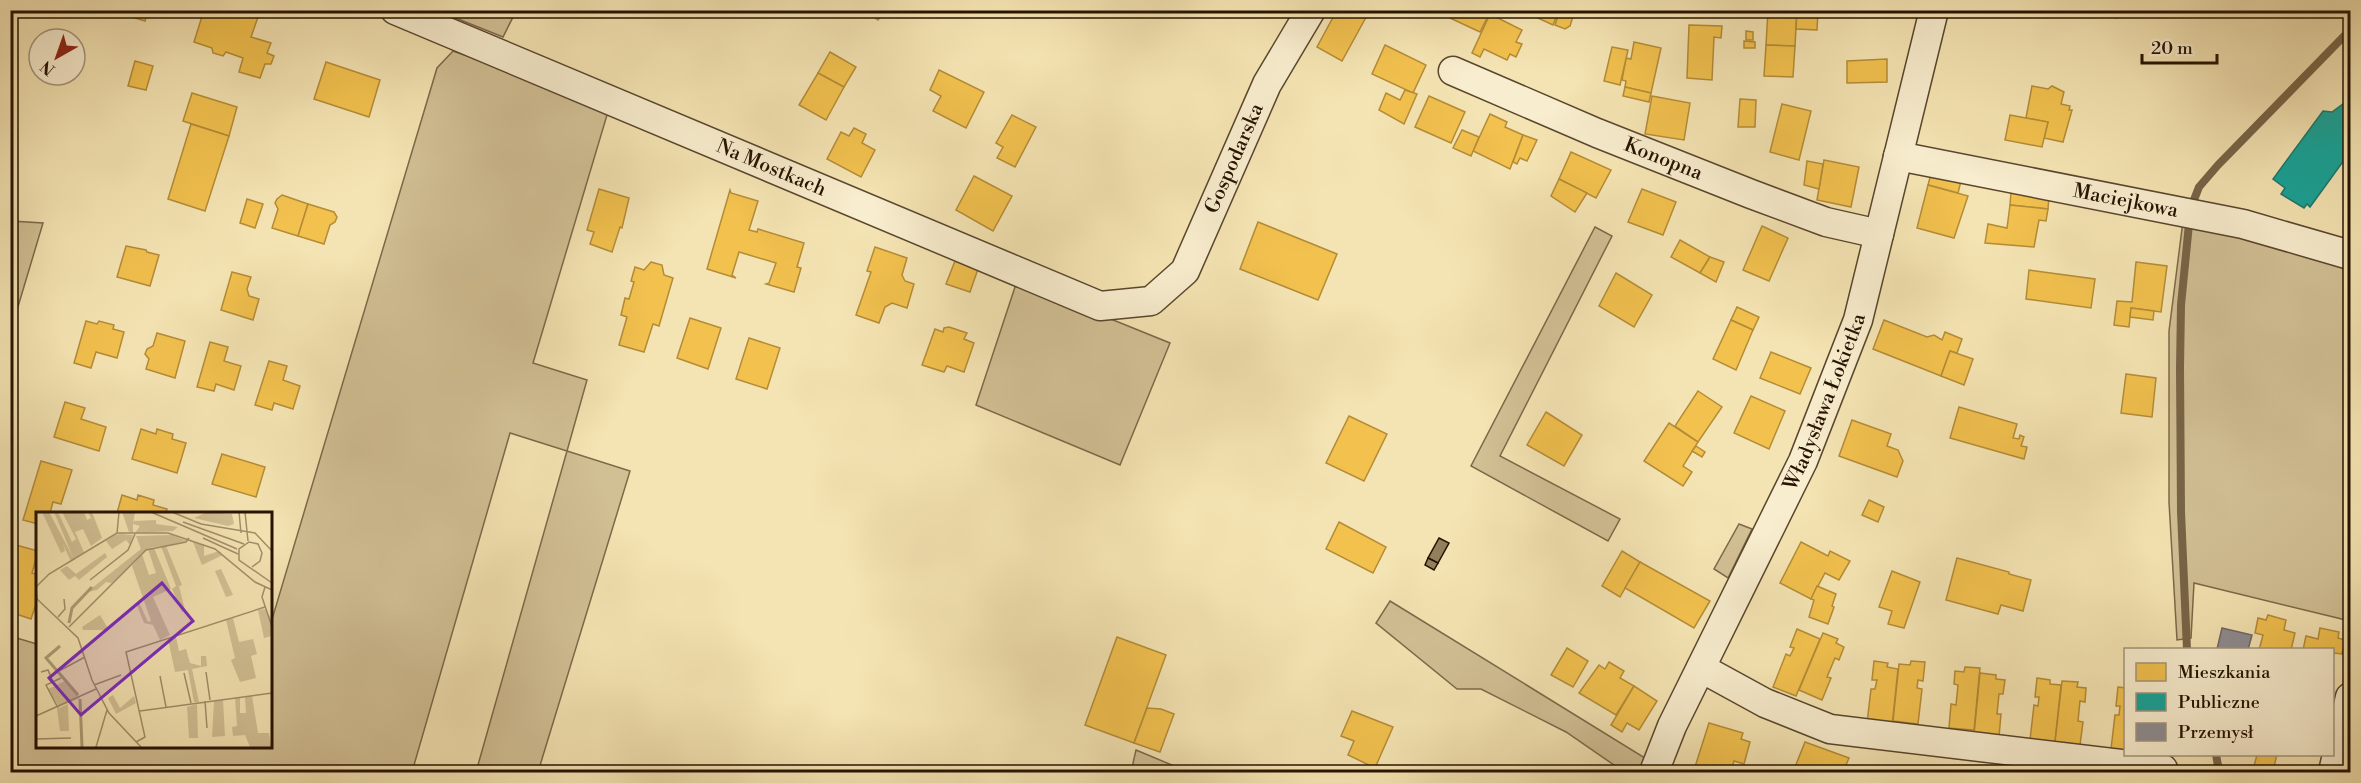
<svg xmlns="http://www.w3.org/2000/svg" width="2361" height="783" font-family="'Libre Bodoni',serif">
<rect width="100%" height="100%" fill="#f5e4b3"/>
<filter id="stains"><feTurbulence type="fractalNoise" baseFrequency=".00333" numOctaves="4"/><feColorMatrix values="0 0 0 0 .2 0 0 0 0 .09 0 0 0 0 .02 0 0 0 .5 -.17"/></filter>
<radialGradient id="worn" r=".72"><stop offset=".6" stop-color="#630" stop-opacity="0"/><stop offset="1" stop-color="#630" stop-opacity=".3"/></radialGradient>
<g fill="#d2c095" stroke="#7c694a" stroke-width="1.5">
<path d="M438 11 516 10V11L503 37Z"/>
<path d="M453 51 610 105 533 363 587 380 567 451 630 471 538 772H476L567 451 510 433 412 772H11L10 636 37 644 38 746H270V626L437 68Z"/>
<path d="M11 221 43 223 11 330 10 221Z"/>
<path d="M2183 221 2350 263V621L2194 583 2191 638 2177 640 2169 502V331Z"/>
<path d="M1595 227 1612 236 1500 456 1620 519 1608 541 1471 466Z"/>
<path d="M1017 281 1170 343 1120 465 976 405Z"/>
<path d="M1739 524 1752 529 1728 578 1714 569Z"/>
<path d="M1390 601 1645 758 1639 772H1612L1614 765 1566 732 1481 689H1457L1376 623Z"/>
<path d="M1136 750 1179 768 1184 772H1131Z"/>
</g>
<g fill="#f2c14e" stroke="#b48c37" stroke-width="1.5">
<path d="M121 10H148L145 21 122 14 123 11Z"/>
<path d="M239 10 258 17 251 37 271 43 267 53 274 56 271 64H265L260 78 239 72 243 58 226 52 223 56 213 53 212 48 194 42 204 10Z"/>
<path d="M867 10H878L883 13 878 20 866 12Z"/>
<path d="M1337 10H1370L1342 61 1317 47Z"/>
<path d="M1491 10 1480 32 1450 18 1453 10Z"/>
<path d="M1528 10H1548L1557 15 1553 25 1527 13Z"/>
<path d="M1548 10H1573L1574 13 1570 26 1565 29 1555 25 1558 16Z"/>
<path d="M1768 10H1797L1795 46 1766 45Z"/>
<path d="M1797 10H1818L1817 30 1796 29Z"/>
<path d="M2084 10H2119L2117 18Z"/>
<path d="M1490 14 1522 30 1516 42 1522 44 1516 57 1510 54 1507 60 1484 49 1480 57 1472 53Z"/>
<path d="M1689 25 1722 26 1721 38 1714 37 1712 80 1687 78Z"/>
<path d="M1746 31 1753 32V40H1746Z"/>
<path d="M1744 41 1755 42V48H1744Z"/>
<path d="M1634 42 1661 48 1651 93 1625 87 1626 81 1622 80 1626 58 1631 59Z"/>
<path d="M1385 45 1426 65 1413 93 1372 74Z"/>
<path d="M1766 45 1795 46 1793 77 1764 76Z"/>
<path d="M1612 47 1628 50 1620 85 1604 81Z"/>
<path d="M830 52 856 67 844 87 818 73Z"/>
<path d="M1887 59V82L1847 83V61Z"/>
<path d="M135 61 153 66 146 90 128 86Z"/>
<path d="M326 62 380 80 369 117 314 99Z"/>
<path d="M939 70 984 92 966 128 933 111 941 96 930 90Z"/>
<path d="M818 73 844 87 826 120 799 105Z"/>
<path d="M2032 86 2048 89 2052 86 2064 92 2061 104 2070 106 2069 110H2072L2063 142 2044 138 2048 122 2026 118Z"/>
<path d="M1625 87 1651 93 1649 102 1623 96Z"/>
<path d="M1405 90 1417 94 1404 124 1379 110 1386 93 1400 100Z"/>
<path d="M192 93 237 107 229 136 183 121Z"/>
<path d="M1429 96 1465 112 1451 143 1415 127Z"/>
<path d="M1652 96 1690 103 1684 140 1645 134Z"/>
<path d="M1740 99 1756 100 1755 127H1738Z"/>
<path d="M1782 104 1811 111 1799 160 1770 152Z"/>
<path d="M1490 114 1507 122 1505 127 1523 135 1510 169 1473 151Z"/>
<path d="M1012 115 1036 127 1015 167 997 158 1003 147 996 143Z"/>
<path d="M2010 115 2048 122 2042 147 2005 140Z"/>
<path d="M191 124 229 136 205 211 168 199Z"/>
<path d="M854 128 866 134 862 143 875 150 861 177 827 159 841 132 849 136Z"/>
<path d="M1462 130 1479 137 1471 156 1453 148Z"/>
<path d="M1523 135 1537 140 1527 161 1520 158 1517 164 1513 162Z"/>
<path d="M1571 152 1611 170 1596 198 1559 179Z"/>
<path d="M1824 160 1859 167 1851 207 1817 200Z"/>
<path d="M1807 161 1823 164 1819 189 1804 185Z"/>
<path d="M1932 170 1962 177 1958 193 1928 185Z"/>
<path d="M974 176 1012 196 993 231 956 210Z"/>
<path d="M1559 179 1587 193 1575 212 1551 196Z"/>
<path d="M1928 185 1968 196 1954 238 1917 228Z"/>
<path d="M599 189 629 198 622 228 620 227 612 252 590 244 594 232 587 230Z"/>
<path d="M1642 189 1676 202 1663 235 1628 222Z"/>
<path d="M730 190 731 193 758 201 749 230 757 232 758 229 804 243 797 267 801 268 794 292 766 284 769 283 776 263 739 252 732 275 736 278 707 269Z"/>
<path d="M2011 191 2049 196 2048 209 2010 205Z"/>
<path d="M282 195 308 204 298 236 272 228 278 209 275 203 277 199Z"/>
<path d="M247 199 263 204 255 228 240 223Z"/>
<path d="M308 204 334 212 337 217 335 222 330 225 324 244 298 236Z"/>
<path d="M2010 205 2048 209 2046 221 2039 220 2034 247 1985 243 1988 224 2007 228Z"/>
<path d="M1258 222 1337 254 1318 300 1240 269Z"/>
<path d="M1762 226 1788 238 1769 281 1743 270Z"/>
<path d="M1680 240 1710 257 1700 273 1671 257Z"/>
<path d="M126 246 146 250 147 252 159 255 150 286 117 277Z"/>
<path d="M875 247 907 258 902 275 905 281 914 284 907 308 892 303 885 307 879 323 856 315 871 272 867 271Z"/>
<path d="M1710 257 1724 262 1716 282 1700 273Z"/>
<path d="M955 261 978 269 970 292 946 284Z"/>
<path d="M651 262 662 265 664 275 673 278 659 326 653 324 644 352 619 345 627 317 621 315 625 298 629 299 634 282 631 281 635 267 644 270Z"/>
<path d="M2136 262 2167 266 2161 312 2131 308 2129 327 2114 325 2117 301 2132 302Z"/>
<path d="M2029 270 2095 279 2091 308 2026 299Z"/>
<path d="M232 272 251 277 247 289 249 296 259 299 253 320 221 310Z"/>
<path d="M1616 273 1652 295 1634 327 1599 306Z"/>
<path d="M1737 307 1759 317 1753 330 1731 320Z"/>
<path d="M2131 308 2154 311 2153 320 2130 317Z"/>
<path d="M690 318 721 328 708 369 677 358Z"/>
<path d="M1731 320 1753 330 1736 370 1713 359Z"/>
<path d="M1884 320 1927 337 1934 335 1942 340 1945 332 1962 339 1957 353 1950 351 1941 376 1873 349Z"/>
<path d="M86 321 97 324 99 321 114 325 113 329 124 332 117 358 96 352 91 368 74 363Z"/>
<path d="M949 327 967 333 964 339 974 343 964 372 947 366 944 372 922 365 935 329 943 332 944 328Z"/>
<path d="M157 333 185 341 175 378 146 369 149 359 145 354 147 349 153 346Z"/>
<path d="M749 338 780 348 767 389 736 379Z"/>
<path d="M210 342 228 347 224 361 241 366 234 390 216 384 214 391 197 387Z"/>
<path d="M1950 351 1973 359 1964 385 1941 376Z"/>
<path d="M1771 352 1811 368 1800 394 1760 378Z"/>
<path d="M269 361 287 366 283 380 300 386 293 409 274 403 272 410 255 405Z"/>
<path d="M2126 374 2156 378 2152 417 2121 413Z"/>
<path d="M1698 391 1722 407 1698 442 1675 426Z"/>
<path d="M1751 396 1785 411 1769 449 1734 433Z"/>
<path d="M65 402 85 408 81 419 106 427 99 451 54 437Z"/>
<path d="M1959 407 2017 424 2013 438 2019 439 2020 435 2024 437 2021 446 2027 447 2024 459 1950 438Z"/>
<path d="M1546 412 1582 435 1564 466 1527 445Z"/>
<path d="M1349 416 1387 434 1364 481 1326 463Z"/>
<path d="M1852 420 1891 434 1887 446 1898 450 1903 461 1897 477 1839 456Z"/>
<path d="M1669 423 1698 442 1683 466 1692 472 1683 486 1644 461Z"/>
<path d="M141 429 156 434 157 429 173 434 172 439 186 443 177 473 132 459Z"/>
<path d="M1696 446 1705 452 1702 457 1692 451Z"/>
<path d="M222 454 265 467 256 497 212 484Z"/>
<path d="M41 461 72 470 61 504 53 502 50 513H38V524L23 520Z"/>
<path d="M122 495 137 500 138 495 154 500 153 505 167 509 166 513H117Z"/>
<path d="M1869 500 1884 507 1878 522 1862 515Z"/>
<path d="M1339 522 1386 547 1373 573 1326 549Z"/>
<path d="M1801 542 1828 556 1830 551 1850 561 1839 580 1825 573 1811 599 1780 583Z"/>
<path d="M16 545 38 551 32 573 38 575V598L31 619 10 612V564Z"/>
<path d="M1622 551 1640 562 1620 597 1602 586Z"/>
<path d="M1957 558 2009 572V574L2031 580 2023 611 2001 605 1998 614 1946 600Z"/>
<path d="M1640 562 1710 601 1694 628 1625 588Z"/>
<path d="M1892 571 1920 582 1904 628 1888 624 1892 611 1879 607Z"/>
<path d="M1817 586 1836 594 1832 606 1834 607 1828 624 1809 617 1814 600 1811 599Z"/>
<path d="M2268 615 2286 620 2284 630 2295 633 2291 650H2259L2263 635 2255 633 2258 618 2266 620Z"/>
<path d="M2320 628 2339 632 2338 638 2345 640 2342 654 2334 653 2332 660V650H2303L2306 636 2318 639Z"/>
<path d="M1797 629 1820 639 1796 696 1773 687 1786 654 1790 656 1794 648 1790 647Z"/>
<path d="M1823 633 1838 639 1836 643 1844 647 1839 660 1835 658 1827 677 1831 678 1822 700 1799 690Z"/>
<path d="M1117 637 1166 655 1134 743 1085 725Z"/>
<path d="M2345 640 2350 641V682L2343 681 2349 656 2342 654Z"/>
<path d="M1567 648 1588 661 1573 687 1551 675Z"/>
<path d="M1874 661 1888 663 1887 667 1898 669 1892 726 1867 723 1871 689H1875L1877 680H1872Z"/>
<path d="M1911 661 1925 662 1923 681 1918 680 1917 688 1922 689 1918 724 1893 721 1899 664 1910 665Z"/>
<path d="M1609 662 1624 671 1620 678 1634 686 1616 715 1579 693 1599 665 1605 669Z"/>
<path d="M1965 667 1980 668 1974 730 1949 728 1951 704 1956 705 1958 685 1954 684 1955 671 1964 672Z"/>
<path d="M1980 673 1996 675V679L2005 680 2003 694H1999L1997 714H2001L1999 737 1974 735Z"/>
<path d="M2037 678 2050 680V684L2061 685 2055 742 2030 740 2034 705 2038 706 2039 697H2035Z"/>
<path d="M2062 681 2078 682 2077 687 2086 688 2085 702 2080 701 2078 721 2083 722 2080 745 2055 742Z"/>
<path d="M1634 686 1657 701 1639 730 1627 723 1622 732 1611 725Z"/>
<path d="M2118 687 2126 688V751L2111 749 2115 715H2119L2120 706H2116Z"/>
<path d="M1147 708 1161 709 1174 714 1160 752 1134 743Z"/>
<path d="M1352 711 1393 727 1375 768 1348 755 1354 741 1341 736Z"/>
<path d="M1709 723 1743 733 1741 739 1750 742 1744 764 1734 761 1731 770 1740 772H1701L1694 770Z"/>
<path d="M1805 742 1849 758 1843 772H1793Z"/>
<path d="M2254 754H2277L2273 771 2254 766 2257 755Z"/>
<path d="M1742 768 1756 772H1740Z"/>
</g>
<path fill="#17a398" stroke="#1b786a" stroke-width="1.5" d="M2347 101H2350V152L2310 207 2307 204 2304 208 2281 194 2285 188 2273 179 2323 111 2332 112Z"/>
<path fill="#8d8d92" stroke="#6e6866" stroke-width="1.5" d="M2222 628 2252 635 2248 650 2217 649Z"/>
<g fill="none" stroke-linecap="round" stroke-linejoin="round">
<g stroke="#776547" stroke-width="8">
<path d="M2192 205 2199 187 2218 165 2350 30"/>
<path d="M2187 650 2181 512 2180 368 2181 305 2189 224"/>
<path d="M2216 754 2219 772"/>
</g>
</g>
<g fill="#917f5d" stroke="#251200" stroke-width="1.5">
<path d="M1439 538 1449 543 1438 563 1428 558Z"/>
<path d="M1428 558 1438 563 1434 570 1425 565Z"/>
</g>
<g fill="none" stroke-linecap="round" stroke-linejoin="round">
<defs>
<g id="minor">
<path id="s1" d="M395 10 1100 306 1151 301 1185 271 1267 84 1311 10"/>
<path id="s2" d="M1453 71 1597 133 1751 194 1826 222 1879 234"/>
<path id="s3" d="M1898 156 2243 224 2350 255"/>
<path d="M1701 668 1765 703 1830 729 2163 769"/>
<path id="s4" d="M1654 772 1672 726 1803 461 1858 320 1934 10"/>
<path d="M2333 772 2350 697"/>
</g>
</defs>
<use href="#minor" stroke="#59462d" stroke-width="31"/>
<use href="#minor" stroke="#f8edce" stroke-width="28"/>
</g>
<g text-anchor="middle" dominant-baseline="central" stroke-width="6" stroke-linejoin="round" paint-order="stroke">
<g font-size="20" fill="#251200" stroke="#f8edce">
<text stroke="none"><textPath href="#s1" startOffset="984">Gospodarska</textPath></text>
<text stroke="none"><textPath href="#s2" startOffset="228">Konopna</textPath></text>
<text stroke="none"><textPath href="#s1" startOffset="408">Na Mostkach</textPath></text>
<text stroke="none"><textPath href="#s3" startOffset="232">Maciejkowa</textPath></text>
<text stroke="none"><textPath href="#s4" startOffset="408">Władysława Łokietka</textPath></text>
</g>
</g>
<g transform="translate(36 512)">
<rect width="236" height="236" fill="#f5e4b3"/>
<path d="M6 0H13L37 45 18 0H22L36 30 40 27 26 0H48L51 8 55 6 52 0H56L66 26 55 34 47 17 39 20 48 40 35 50 27 32 29 39 25 41ZM86 0H99L97 12 98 9 120 8V12L142 15 137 19 99 21 104 14 97 12V20H93ZM171 0 196 2 198 12 192 14 158 6ZM79 23 85 22 97 23 94 33 90 28 76 37 70 29ZM136 23 151 29 130 34 146 73 143 74 149 98 146 100 136 77 140 74 125 34 113 36H118L135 77 117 85 134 123 124 128 117 113 108 111 100 91 103 90 112 110 115 109 96 54 106 42 113 63 120 61 112 37 76 71 70 70 61 78 51 80 105 37 100 24ZM157 30 168 33V44L183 39 187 43 166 53ZM69 41 71 45 43 68 39 64 33 68 24 58 31 54 40 62ZM185 57 197 83 190 85 179 59ZM229 97 235 106V124L228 126 222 98ZM64 103 73 118H47L46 115ZM197 106 203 130 217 127 221 142 215 144 220 166 204 170 195 148 199 146 190 108ZM140 125 143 139 150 137 154 151 165 154V144H170L171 154 156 157 163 190H158L152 158 139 160 132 127ZM28 165 44 186 23 195 12 177 29 169ZM77 183 84 196 98 184 100 191 80 202 72 186ZM216 184 222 221H233L235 235H214L209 223 197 224 196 215 201 214 199 186H204V201H210L209 185ZM187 188 189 224 176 225 178 189ZM32 192 33 219H24L21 197ZM161 192 162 226H153L151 195Z" fill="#d2c095"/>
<path fill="none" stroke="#ae9d76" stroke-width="3" d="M33 111 36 96 56 75M24 134 10 146 42 183M44 187 46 235"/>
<path fill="none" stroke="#a2906b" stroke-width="1.5" d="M115 0 201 37M136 0 165 12 219 21 236 39M203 0 205 21M209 0 212 29M147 10 208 32M81 21 83 0M167 26 202 42M216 55 224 49 226 41 222 32 213 30 203 37V48L236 71M54 68 92 38 99 22M0 75 13 62 81 21H132L179 37 219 70 236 78M229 75 226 85 236 115M0 76 1 87 42 126 56 168 73 201 105 235M22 105 29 97 28 87M33 115 110 38 150 30 153 26M23 159 49 145M5 160 12 158 17 170M170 160 174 188M148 161 155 191M124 164 130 195M58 173 85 163M169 189 171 216M22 196 10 173 25 166M104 199 236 181M0 204 60 177M0 227 35 226M100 230 109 225 90 140 229 95M60 235 71 198"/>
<path fill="#7b2cbf" fill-opacity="0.15" stroke="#7b2cbf" stroke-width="3" d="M126 71 157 109 45 203 13 166Z"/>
<rect width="236" height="236" fill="none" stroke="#251200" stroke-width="3"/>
</g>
<rect width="2361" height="783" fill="none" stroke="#f5e4b3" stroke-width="36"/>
<rect x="12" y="12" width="2337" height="759" fill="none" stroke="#251200" stroke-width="3"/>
<rect x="18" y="18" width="2325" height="747" fill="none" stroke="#251200" stroke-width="1.5"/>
<rect x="2124" y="648" width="210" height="108" fill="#f8edce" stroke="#a4957c" stroke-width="1.5"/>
<rect x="2136" y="663" width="30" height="18" fill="#f2c14e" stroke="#a4957c" stroke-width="1.5"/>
<text x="2178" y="678" font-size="18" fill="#251200">Mieszkania</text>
<rect x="2136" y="693" width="30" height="18" fill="#17a398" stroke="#a4957c" stroke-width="1.5"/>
<text x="2178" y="708" font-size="18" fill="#251200">Publiczne</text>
<rect x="2136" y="723" width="30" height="18" fill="#8d8d92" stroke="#a4957c" stroke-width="1.5"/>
<text x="2178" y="738" font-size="18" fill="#251200">Przemysł</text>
<g transform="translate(57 57) rotate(220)"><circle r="28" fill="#f8edce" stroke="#a4957c" stroke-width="1.5"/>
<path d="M0-4.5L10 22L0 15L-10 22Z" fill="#8f2418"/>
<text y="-9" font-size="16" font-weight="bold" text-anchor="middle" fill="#251200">N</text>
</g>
<path d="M2142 54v9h75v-9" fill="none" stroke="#251200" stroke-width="3"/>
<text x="2151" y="54" font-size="18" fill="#251200" stroke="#f8edce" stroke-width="4.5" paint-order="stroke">20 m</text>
<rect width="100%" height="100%" filter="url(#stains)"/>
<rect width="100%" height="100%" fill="url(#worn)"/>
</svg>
